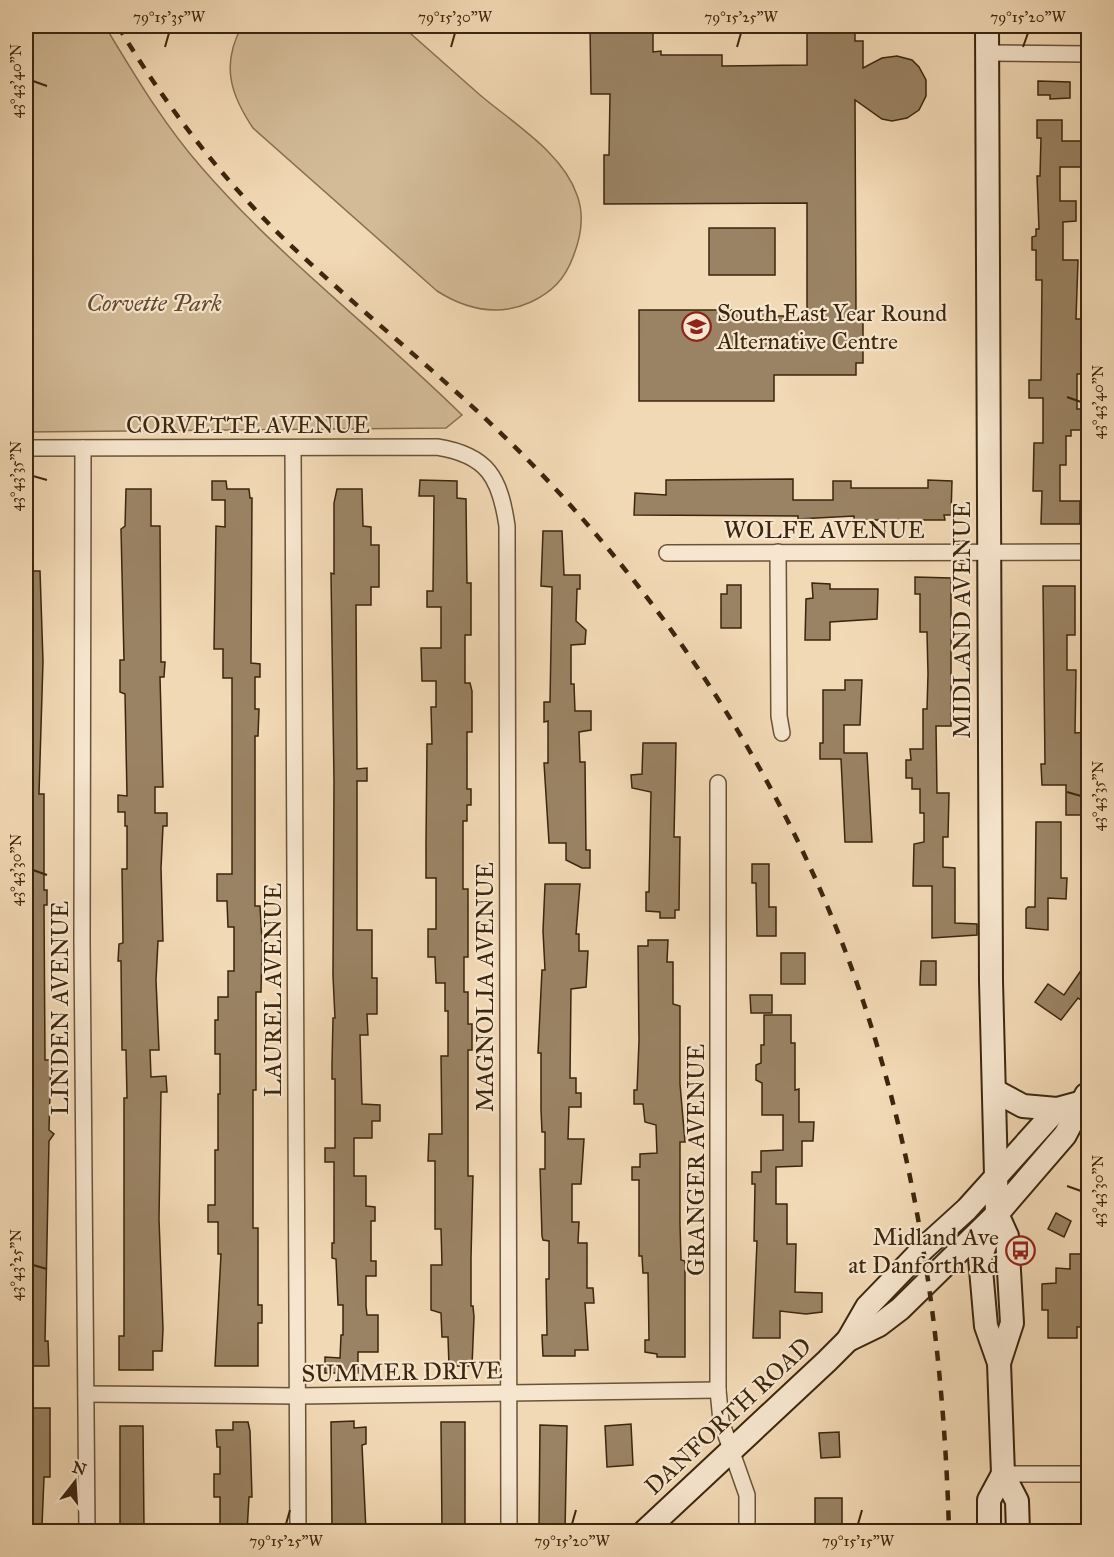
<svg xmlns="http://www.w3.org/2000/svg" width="1114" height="1557" font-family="'IM FELL Great Primer',serif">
<rect width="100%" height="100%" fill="#f2d9b5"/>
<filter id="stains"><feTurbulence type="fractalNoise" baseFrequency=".00333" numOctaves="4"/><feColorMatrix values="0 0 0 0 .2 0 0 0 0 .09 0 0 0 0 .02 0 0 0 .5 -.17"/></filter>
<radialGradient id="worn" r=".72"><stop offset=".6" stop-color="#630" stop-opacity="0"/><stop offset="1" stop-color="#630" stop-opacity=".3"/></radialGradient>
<g fill="#d3bb98" stroke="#877052" stroke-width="1.5">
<path d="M26 26H105C134 74 164 125 202 168 280 258 377 331 462 415L446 428 26 432Z"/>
<path d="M242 26H402C428 49 454 72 480 95 513 123 563 153 577 195 585 216 581 237 573 257 565 279 552 292 531 302 498 317 467 310 437 291L253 128C230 94 221 64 242 26Z"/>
</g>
<g fill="#9a8364" stroke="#3b260d" stroke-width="1.5">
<path d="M590 26H653V52L661 51V55H722V66L807 65V26H855V41H863V68L882 58 897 56 912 60 919 67 926 80V96L919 110 907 118 892 121 882 119 855 100 856 315H863V363H856V375H774V401H639V310H774V316H807V203L604 204V155H609L610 94H591Z"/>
<path d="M1038 81 1070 82V98L1050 99V95H1038Z"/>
<path d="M1037 120H1062V141H1088V167H1060V201H1076V221L1063 222V260H1078L1076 319H1089L1088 374H1077V409H1089V430H1071V436H1066V465H1060V501H1080V524H1041L1042 491H1033L1034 443H1043V398H1029V380H1041L1042 280H1036V250H1032V237L1036 236V229H1039L1037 176H1040L1041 138H1037Z"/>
<rect x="709" y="228" width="66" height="47"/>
<path d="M793 479V500H833V481H851V488H928V480L952 481 951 515H944L945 520H854V516L798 519V516L634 515 635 493 666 495V480Z"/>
<path d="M420 480 457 481V498L466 499 467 583H471V635H465V683H470L472 691V732H467V789H471V805H467V821H463V889H468V957H464V992H468V1024H472V1050H468V1176H473L471 1258V1306H473L474 1317 472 1366H449L448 1337H442L441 1313 431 1310V1265H442L441 1229H435V1161H428L429 1134H442L441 1056H448V1011H445V983H436L435 957H428V929H436V878H426V843L427 744H432L431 707H436V681H422L421 648H441V607H427V591H433L434 496H419Z"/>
<path d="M212 481H226L227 489H249L250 498H252L251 663 260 664V677H255V709H259L258 736H255V906H260L262 942 261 992H256V1090H253V1228H258V1305H262V1323H258V1366H215L221 1254H218V1222H208V1205H215V1150H218V1094H220V1054H215V1020H218V997H228V971H234V927H228L227 901H217V874H232V678H223V649H214L216 526 225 527V500H212Z"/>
<path d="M126 489H151V526H160L161 662H165L164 677H160L163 787H155V813H167V826H163L161 868 163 941H158L156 980 159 1050H150L151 1077 166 1076 167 1092H161L159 1219 163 1329 162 1351H153V1370H119V1336H124V1098H127L126 1050H122L121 961H118L119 944 123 943 122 869H127V826H125V812H118V795L127 796 125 694 120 692V660H124L121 529 125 526Z"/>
<path d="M337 489H362L363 526 371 527V545H379V587H371V605H356L357 769 367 768V781H357V930H372V978H377V1014H367L368 1035H360L362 1104 380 1105V1121H372V1138H354V1176H366V1206L375 1207V1221H371V1261H376V1276H366V1306L367 1315H378V1352H358V1373H325V1357L340 1358 341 1335H343V1305H338L336 1259 332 1258V1243H334V1162H325V1148H335V1079H332V1064L333 1018H335L333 976 334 781 331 573 334 574V503Z"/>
<path d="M543 531H562L564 575H580V589H577L576 621 586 630 585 644 571 645V684H574L575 711H591V730L579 732 580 762H585L586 850H590V868H582L566 860V843H549L544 763H548V721L544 722V702H550L552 587 541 586Z"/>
<path d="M26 571H40L43 661 39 794H44V890H47V905H44L45 1060H51L49 1130 54 1134 49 1141 45 1341H48L49 1366H26V1232H28L29 1196H26Z"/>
<path d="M915 577 951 578V726H936L937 793H949L948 837H943V867L955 868V923L977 924V935L932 938V886H913L914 844 924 842V813H920V789H912V778H906V760H911L910 749H923V709H927L928 674 927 632H920V594H915Z"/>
<path d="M812 583 830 584V589H878L877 619 830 622V640H805L806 599 813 598Z"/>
<path d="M727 585H741V628H721V594H727Z"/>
<path d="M1043 586H1075V635H1067V670H1076L1075 733 1089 732V754L1083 755V789H1089V815H1066V785H1042L1041 764H1045Z"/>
<path d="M845 680H862L860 725H844V753H867L872 842H845L841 759H820V743H823V690H845Z"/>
<path d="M643 743H676L674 837H680L679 910H675V918H660V912L646 911V892H649L651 792 632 788 631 775 642 774Z"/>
<path d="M1036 822H1061V878H1067L1066 899 1048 898V930L1026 928V909L1028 907H1035Z"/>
<path d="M752 864H769V907H776V936H757L756 883H752Z"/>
<path d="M545 884H580L576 934H579V951H588L586 987 571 989 570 1078H576V1093H581V1107H569L568 1139H584L581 1184H572V1222H579L578 1243H587V1288H593L594 1303H585L588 1350H575V1356H543L542 1335H547L546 1279H549V1241L543 1240 542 1236 540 1169H545V1132H542L541 1110V1053H538L542 970H545L543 931Z"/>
<path d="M648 940H668L667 962H673V1004L680 1006V1084L685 1142H680V1224L681 1260 685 1261V1357H657V1354L645 1352V1340H649L648 1273H643L642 1256H639V1180H632V1167H640V1154L657 1153 656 1125 645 1122 643 1104H634V1090H637L639 1041 638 946H648Z"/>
<rect x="781" y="953" width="24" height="31"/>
<path d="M1089 959V1005L1078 998 1061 1020 1035 1002 1048 984 1064 995Z"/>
<path d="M921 961H936V985H920Z"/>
<path d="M750 995H772V1013H751Z"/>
<path d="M764 1015H791V1043H795V1090L799 1089V1122H814L813 1141H802V1166L776 1167V1204H787V1244H796L795 1292 822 1293V1312L806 1314 780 1311V1338H753L757 1241H754L755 1184H752V1172H761V1151L783 1150V1115H762V1083L756 1080V1065L761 1063V1045H764Z"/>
<path d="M1056 1213 1071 1221 1064 1237 1048 1229Z"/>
<path d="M1070 1254H1089V1327H1077V1338H1048V1310H1042V1284L1056 1283V1268L1070 1269Z"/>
<path d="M26 1408H50V1477H44L42 1526H39V1532H26Z"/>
<path d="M354 1421V1428L366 1427V1444L362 1445 366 1531 332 1528 331 1422Z"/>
<path d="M233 1422H248L250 1431 252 1497H249L247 1532H220V1497H214V1474H220V1447H217L216 1430H233Z"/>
<path d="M441 1422H465V1532H442Z"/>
<path d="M631 1424 633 1465 607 1467 605 1426Z"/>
<path d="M540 1425 567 1426 565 1532 539 1531Z"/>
<path d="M120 1426H143L144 1528H120Z"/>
<path d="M839 1432 840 1457 821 1458 819 1433Z"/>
<rect x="815" y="1498" width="27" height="32"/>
</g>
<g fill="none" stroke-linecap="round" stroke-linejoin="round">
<defs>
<g id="street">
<path d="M988 53 1088 54"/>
<path d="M26 448 437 447C488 455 500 478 507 526L509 1532"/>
<path d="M83 448 82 942 87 1532"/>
<path d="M293 448 298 1532"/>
<path d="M778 552 779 716 782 733"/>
<path d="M667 553 1088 552"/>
<path d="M718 783V1390L721 1421 747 1495V1532"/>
<path d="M86 1394 297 1396 718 1390"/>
<path d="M1003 1474H1088"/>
</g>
<g id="secondary">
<path d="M987 26 991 981 997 1214 980 1258 986 1326 999 1363 1003 1474 1017 1501 1018 1532"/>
<path d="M995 1091 1023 1106 1057 1109"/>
<path d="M997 1214 1007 1236 1012 1323 999 1363"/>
<path d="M848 1340 879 1325 900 1309 997 1214 1065 1135 1086 1095"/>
<path d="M644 1532 827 1361 848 1340 867 1307 923 1249 967 1209 1057 1109 1079 1103"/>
<path d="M989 1532V1500L1003 1474"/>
</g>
</defs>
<use href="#street" stroke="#695337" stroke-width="18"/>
<use href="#secondary" stroke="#3b260d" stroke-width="26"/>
<use href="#street" stroke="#f7e6cf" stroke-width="15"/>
<use href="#secondary" stroke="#f7e6cf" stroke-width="22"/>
<path stroke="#3b260d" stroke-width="4.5" stroke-dasharray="10 10" stroke-linecap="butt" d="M118 26C164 103 218 174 282 237 359 311 445 377 521 453 671 604 793 793 861 995 919 1166 944 1350 949 1532"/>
</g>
<path fill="none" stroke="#3b260d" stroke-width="2" d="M165 47 169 33M451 47 455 33M737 47 741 33M1023 47 1028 33M33 81 47 86M1067 397 1081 402M33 476 47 480M1067 792 1081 796M33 870 47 875M1067 1186 1081 1191M33 1265 47 1269M286 1524 290 1510M572 1524 576 1510M858 1524 862 1510"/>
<defs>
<symbol id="school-ring" viewBox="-11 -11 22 22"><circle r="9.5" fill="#f7e6cf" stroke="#8f2418" stroke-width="1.5"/><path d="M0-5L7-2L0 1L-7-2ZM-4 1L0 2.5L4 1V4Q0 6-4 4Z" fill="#8f2418"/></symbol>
<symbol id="bus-ring" viewBox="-11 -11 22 22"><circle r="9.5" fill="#f7e6cf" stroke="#8f2418" stroke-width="1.5"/><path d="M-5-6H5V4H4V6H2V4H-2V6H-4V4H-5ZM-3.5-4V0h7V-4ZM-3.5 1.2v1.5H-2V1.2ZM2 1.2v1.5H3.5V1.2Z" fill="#8f2418"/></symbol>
</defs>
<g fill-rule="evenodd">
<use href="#school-ring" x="680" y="310" width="33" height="33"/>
<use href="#bus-ring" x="1004" y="1234" width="33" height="33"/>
</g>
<g text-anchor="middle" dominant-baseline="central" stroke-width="4.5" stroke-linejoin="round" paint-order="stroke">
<g font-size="24" font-style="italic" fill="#614b30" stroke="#f7e6cf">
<text x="154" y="303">Corvette Park</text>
</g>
<g font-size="24" fill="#3b260d" stroke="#f7e6cf" text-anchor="start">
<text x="717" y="313">South East Year Round<tspan x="717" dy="28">Alternative Centre</tspan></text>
<text x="999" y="1237" text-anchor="end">Midland Ave<tspan x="999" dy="28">at Danforth Rd</tspan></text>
</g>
<g font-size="24" fill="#3b260d" stroke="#f7e6cf">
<text x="248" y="425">CORVETTE AVENUE</text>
<text x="824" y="530">WOLFE AVENUE</text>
<text transform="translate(962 620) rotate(-90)">MIDLAND AVENUE</text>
<text transform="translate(485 987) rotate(-90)">MAGNOLIA AVENUE</text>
<text transform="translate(273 990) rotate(-90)">LAUREL AVENUE</text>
<text transform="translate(60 1008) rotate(-90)">LINDEN AVENUE</text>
<text transform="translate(696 1160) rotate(-90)">GRANGER AVENUE</text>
<text transform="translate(402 1372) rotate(-1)">SUMMER DRIVE</text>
<text transform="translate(728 1416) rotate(-43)">DANFORTH ROAD</text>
</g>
</g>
<rect width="1114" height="1557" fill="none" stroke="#f2d9b5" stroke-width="66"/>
<g transform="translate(75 1482) rotate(17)" stroke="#f7e6cf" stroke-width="4.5" paint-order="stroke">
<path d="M0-4.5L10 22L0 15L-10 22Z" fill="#3b260d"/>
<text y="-9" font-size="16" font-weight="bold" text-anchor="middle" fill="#3b260d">N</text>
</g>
<rect x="33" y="33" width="1048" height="1491" fill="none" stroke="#3b260d" stroke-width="2"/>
<g font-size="15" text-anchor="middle" fill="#3b260d">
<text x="169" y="22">79°15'35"W</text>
<text x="455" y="22">79°15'30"W</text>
<text x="741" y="22">79°15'25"W</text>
<text x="1028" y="22">79°15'20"W</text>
<text transform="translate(16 81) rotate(-90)" y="5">43°43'40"N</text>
<text transform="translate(1098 402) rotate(-90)" y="5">43°43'40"N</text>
<text transform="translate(16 476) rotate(-90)" y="5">43°43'35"N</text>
<text transform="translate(1098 796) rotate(-90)" y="5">43°43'35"N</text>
<text transform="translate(16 870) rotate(-90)" y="5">43°43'30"N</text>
<text transform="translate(1098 1191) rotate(-90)" y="5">43°43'30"N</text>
<text transform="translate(16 1265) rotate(-90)" y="5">43°43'25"N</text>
<text x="286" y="1546">79°15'25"W</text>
<text x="572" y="1546">79°15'20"W</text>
<text x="858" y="1546">79°15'15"W</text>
</g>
<rect width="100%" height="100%" filter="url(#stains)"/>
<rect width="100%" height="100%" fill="url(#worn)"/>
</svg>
